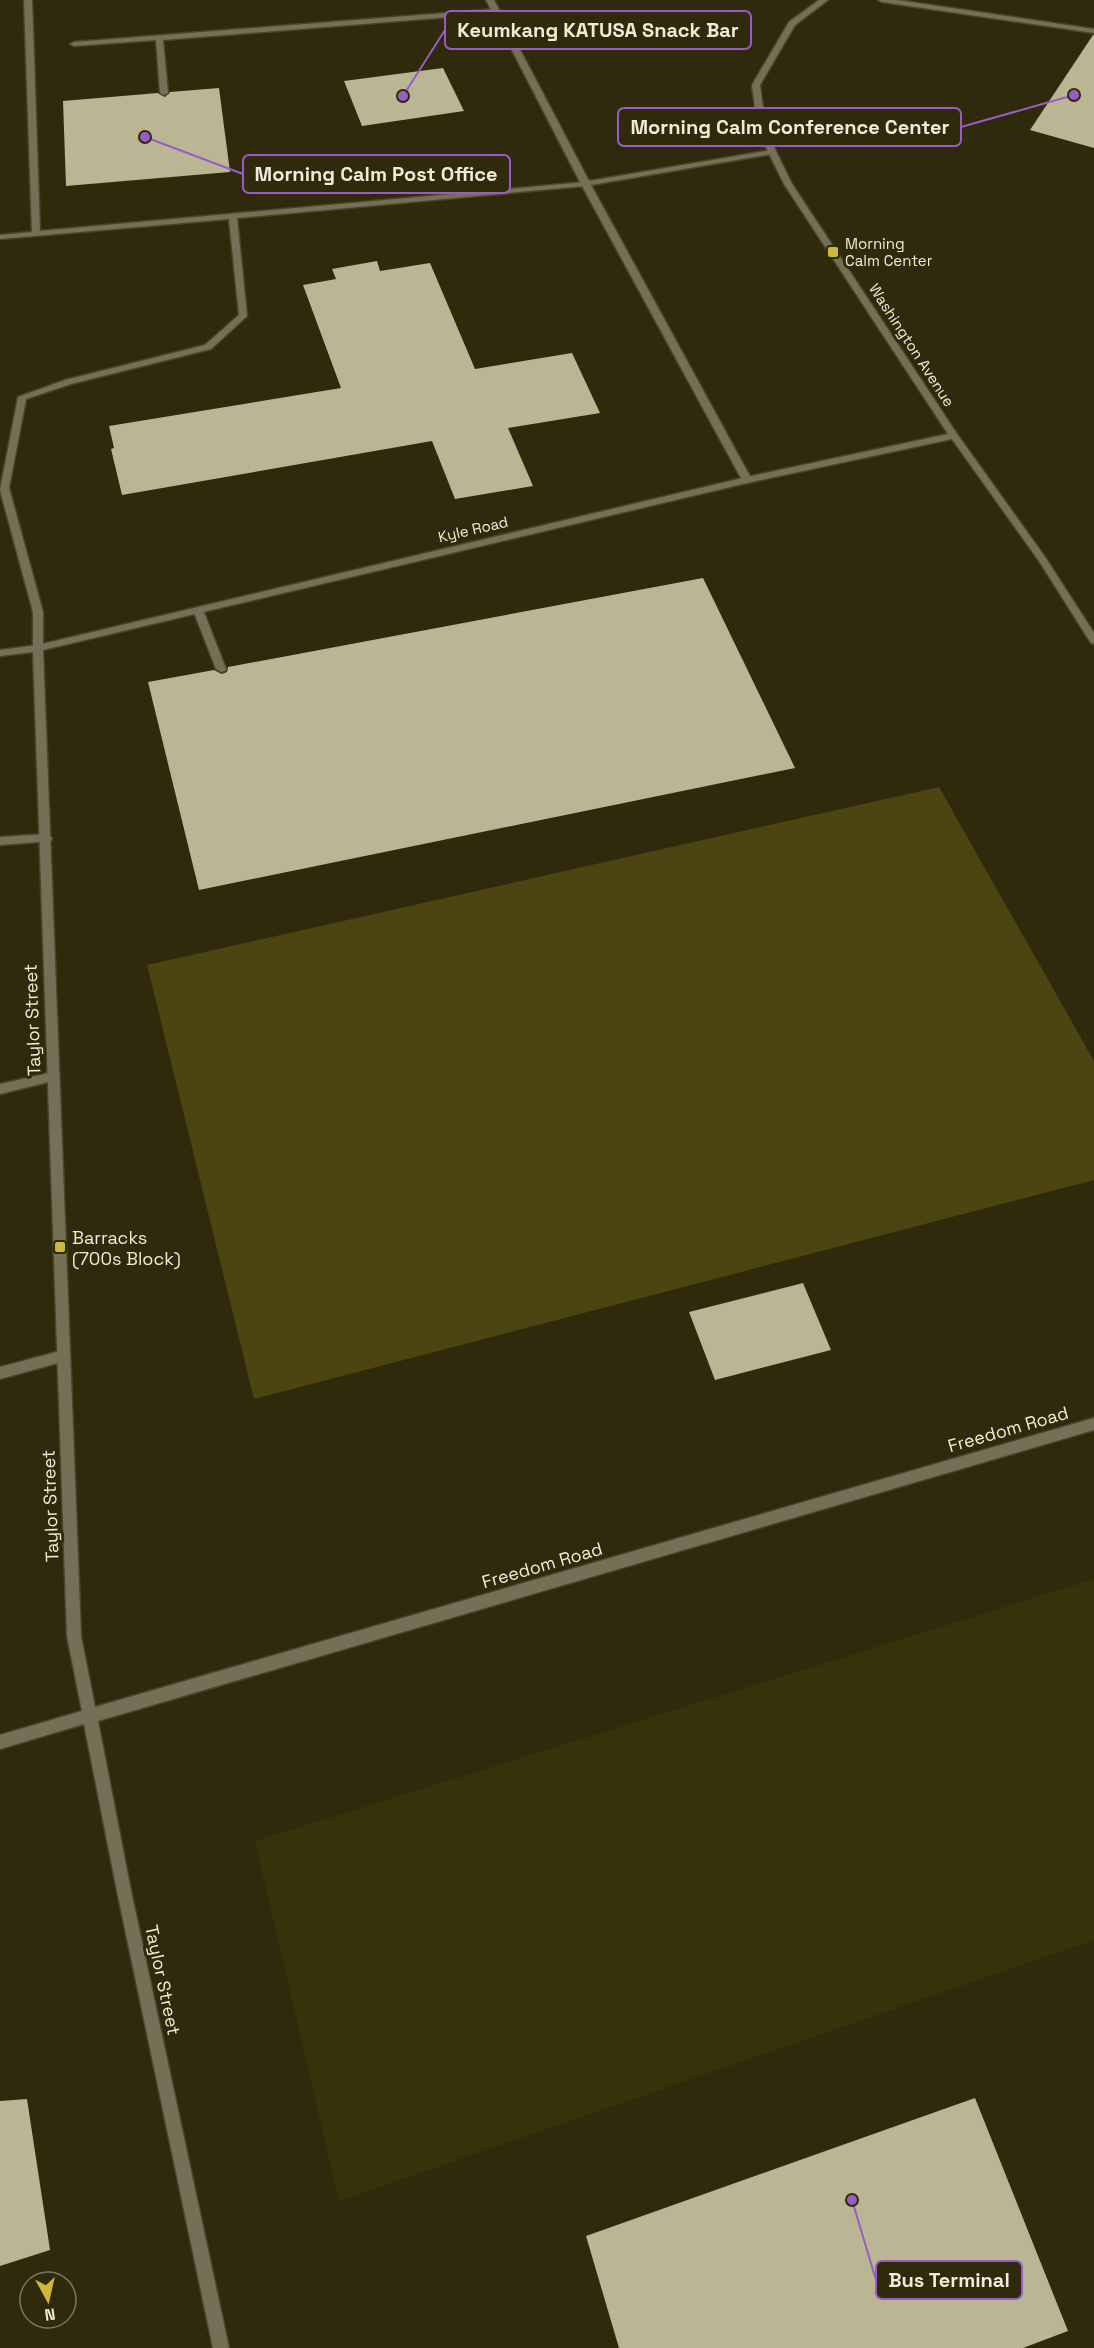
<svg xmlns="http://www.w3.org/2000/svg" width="1094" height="2348" font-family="'Space Grotesk',sans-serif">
<rect width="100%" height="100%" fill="#2f2a0c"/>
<path fill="#38320b" d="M1094 1579V1940L339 2201 255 1841Z"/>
<path fill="#4c4411" d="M939 787 1094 1061V1180L254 1399 147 965Z"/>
<g fill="#bab593">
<path d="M1094 35V148L1030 130 1093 35Z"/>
<path d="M443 68 464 111 362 126 344 81Z"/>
<path d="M219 88 230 172 66 186 63 101 158 93 165 97 170 92Z"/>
<path d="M377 261 380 271 430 263 475 369 572 353 600 413 508 428 533 486 455 499 432 441 122 495 111 449 114 448 109 426 341 388 303 285 336 279 332 269Z"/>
<path d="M703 578 795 768 199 890 148 682 214 670 222 674 227 672 228 667Z"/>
<path d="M803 1283 831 1350 715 1380 689 1312Z"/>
<path d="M975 2098 1068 2331 1023 2348H619L586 2236Z"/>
<path d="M27 2099 50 2250 0 2266V2101Z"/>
</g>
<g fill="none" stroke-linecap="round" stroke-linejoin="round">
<defs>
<g id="service">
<path d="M24 0H32L40 231 585 182 589 184 585 186 237 218 247 316 211 349 71 384 26 399 9 488 43 612V648L38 651 33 648V612L0 490 18 397 65 380 205 345 239 315 229 219 0 239V235L32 232Z"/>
<path d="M878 0H897L1094 29V33L882 2Z"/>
<path d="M496 9 500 11 499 13 163 40 168 93 164 95 160 93 156 40 74 46 70 44 74 42Z"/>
<path d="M47 834 52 838 51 841 0 845V837Z"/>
<path d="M53 1072 57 1074 59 1077 57 1080 0 1094V1084Z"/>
<path d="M64 1350 69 1352 70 1356 69 1360 0 1379V1367Z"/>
</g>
<g id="minor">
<path d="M486 0H494L589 181 772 150 776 152 772 154 591 185 752 480 750 482 747 483 742 480 581 184Z"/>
<path d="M198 607 203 610 226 669 225 671 221 672 216 669 193 610Z"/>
</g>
<path id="tertiary" d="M819 0H828L795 25 760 85 766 131 792 184 957 434 1045 557 1094 633V644L1091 643 1039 561 952 439 747 483 43 650 81 1636 95 1707 1094 1418V1430L98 1721 131 1891 229 2348H213L117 1891 84 1724 0 1749V1735L82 1711 67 1636 33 652 0 656V650L38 645 747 477 948 434 784 184 758 131 752 85 789 22Z"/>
</defs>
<use href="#service" stroke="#4a4529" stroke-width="3"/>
<use href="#minor" stroke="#4a4529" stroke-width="3"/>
<use href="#tertiary" stroke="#4a4529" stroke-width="3"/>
<use href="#service" fill="#747057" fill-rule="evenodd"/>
<use href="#minor" fill="#747057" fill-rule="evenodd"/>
<use href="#tertiary" fill="#747057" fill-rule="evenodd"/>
</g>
<g fill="#ceb838" stroke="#2f2a0c" stroke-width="2">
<rect x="827" y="246" width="12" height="12" rx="3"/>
<rect x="54" y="1241" width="12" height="12" rx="3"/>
</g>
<g text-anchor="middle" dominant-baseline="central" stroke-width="6" stroke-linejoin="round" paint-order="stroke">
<g font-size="15" fill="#eeebda" stroke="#2f2a0c" text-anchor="start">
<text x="845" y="243">Morning<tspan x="845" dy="17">Calm Center</tspan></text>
</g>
<g font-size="15" fill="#eeebda" stroke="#2f2a0c">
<text transform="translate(912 345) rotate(57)">Washington Avenue</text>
<text transform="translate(473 529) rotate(-13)">Kyle Road</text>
</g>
<g font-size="18" fill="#eeebda" stroke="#2f2a0c">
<text transform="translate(32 1020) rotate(-92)">Taylor Street</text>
<text transform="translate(1008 1429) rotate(-16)">Freedom Road</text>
<text transform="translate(50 1506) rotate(-92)">Taylor Street</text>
<text transform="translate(542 1565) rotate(-16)">Freedom Road</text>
<text transform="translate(163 1980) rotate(78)">Taylor Street</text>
</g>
<g font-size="18" fill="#eeebda" stroke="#2f2a0c" text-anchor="start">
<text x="72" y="1237">Barracks<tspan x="72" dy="21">(700s Block)</tspan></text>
</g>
</g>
<path fill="none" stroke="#985cc6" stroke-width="2" d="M403 96L445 30M1074 95L961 127M145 137L243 174M852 2200L876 2280"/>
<g fill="#985cc6" stroke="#2f2a0c" stroke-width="2">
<circle cx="403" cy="96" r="6"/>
<circle cx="1074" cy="95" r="6"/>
<circle cx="145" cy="137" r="6"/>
<circle cx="852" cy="2200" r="6"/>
</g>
<g fill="#2f2a0c" stroke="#985cc6" stroke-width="2">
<rect x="445" y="11" width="306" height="38" rx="6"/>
<rect x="618" y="108" width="343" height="38" rx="6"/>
<rect x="243" y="155" width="267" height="38" rx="6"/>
<rect x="876" y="2261" width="146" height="38" rx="6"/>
</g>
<g font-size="20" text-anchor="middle" font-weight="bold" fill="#eeebda">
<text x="598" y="37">Keumkang KATUSA Snack Bar</text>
<text x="790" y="134">Morning Calm Conference Center</text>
<text x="376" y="181">Morning Calm Post Office</text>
<text x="949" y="2287">Bus Terminal</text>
</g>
<g transform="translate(48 2300) rotate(172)"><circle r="28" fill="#2f2a0c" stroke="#7b775e" stroke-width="1.5"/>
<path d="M0-4.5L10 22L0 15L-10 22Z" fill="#ceb838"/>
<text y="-9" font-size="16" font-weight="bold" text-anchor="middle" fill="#eeebda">N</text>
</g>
</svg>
